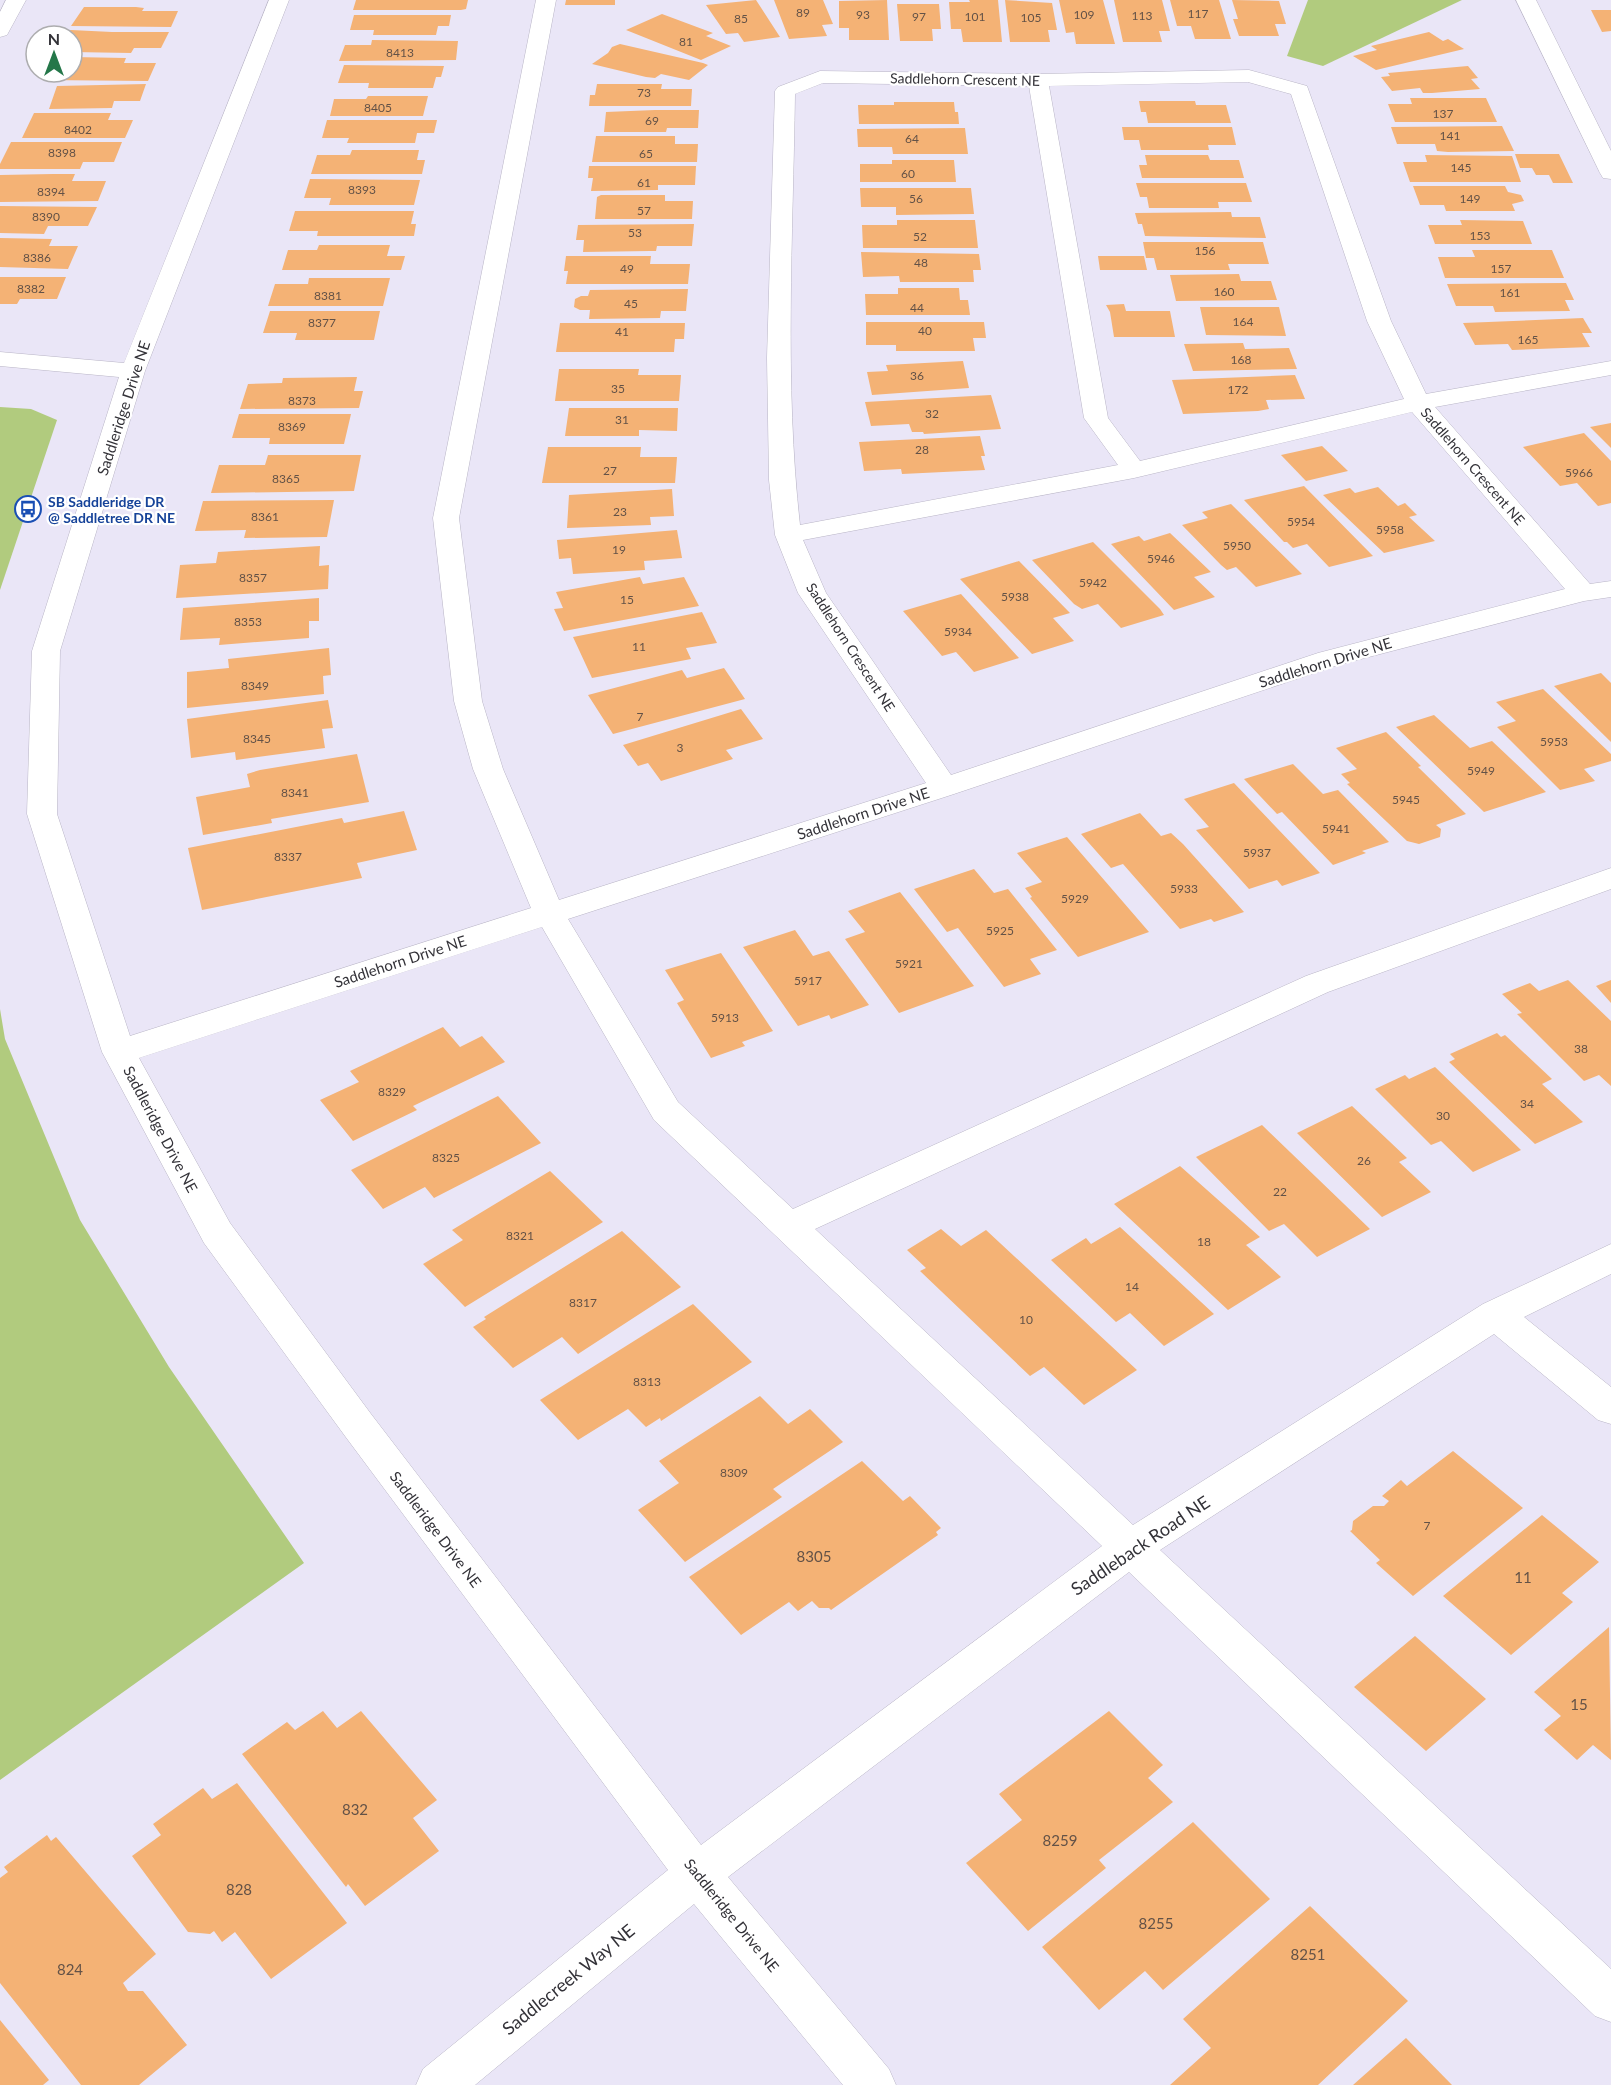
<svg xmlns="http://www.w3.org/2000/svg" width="1611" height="2085" font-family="Lato,sans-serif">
<rect width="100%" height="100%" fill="#eae6f7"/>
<g fill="#b1cb7e">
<path d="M1308 0H1462L1323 66 1287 56Z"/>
<path d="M0 407 31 409 57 420 0 590Z"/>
<path d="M0 1009 5 1039 80 1220 169 1367 304 1563 0 1780Z"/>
</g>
<g fill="#f4b275">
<path d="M356 0H468L466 9 461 10H353Z"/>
<path d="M566 0H615V5H565Z"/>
<path d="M756 0 780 37 744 42 738 33 726 34 706 5Z"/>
<path d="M774 0H823L833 24 822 25 827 36 789 39Z"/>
<path d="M887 0 889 40H849V28H839V1Z"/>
<path d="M969 0H998L1002 42H963L961 29H951L949 2H970Z"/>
<path d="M1005 0 1052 3 1057 30H1048L1050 42H1010Z"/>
<path d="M1059 0H1103L1115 44H1076L1074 32 1066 33Z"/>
<path d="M1114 0H1162L1170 31H1159L1162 42H1123Z"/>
<path d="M1170 0H1219L1231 39H1195L1191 26H1177Z"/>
<path d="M1232 0 1279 1 1286 24H1275L1279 36H1239L1233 19H1238Z"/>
<path d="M897 4H939L941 29H932L933 41H900Z"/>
<path d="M84 7H136L144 8 142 11H178L171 27 71 26Z"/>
<path d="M1591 10H1611V31L1602 32Z"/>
<path d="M662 14 713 33 706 36 731 46 701 60 626 30Z"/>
<path d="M354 15H451L449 26H438L436 35H373L374 30H350Z"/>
<path d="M71 30 112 32H169L161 48H134L131 53 72 52V36H63L64 32Z"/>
<path d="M1429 32 1443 41 1448 39 1464 49 1376 70 1353 56 1377 50 1371 46Z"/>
<path d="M372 40 458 41 456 60 339 61 345 45H371Z"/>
<path d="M620 44 703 63 708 65 689 80 661 74 655 78 646 77 592 64 608 53 612 47Z"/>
<path d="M72 57 126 58 124 63H156L148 81 44 80 48 72H72Z"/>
<path d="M344 65 444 66 441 77H436L433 88H368L369 83H338Z"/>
<path d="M1468 66 1478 78 1471 79 1480 89 1432 93H1423L1420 88 1392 91 1381 77 1390 76 1388 73Z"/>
<path d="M146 84 140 101H114L112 108 49 109 57 86Z"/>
<path d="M597 84H662L661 89H692L691 106H589L590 95H595Z"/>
<path d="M368 96H428L423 116H330L334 99H366Z"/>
<path d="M1410 98H1486L1497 122H1395L1388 104H1412Z"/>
<path d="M1139 101H1195L1196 105H1226L1231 123H1148L1146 112H1141Z"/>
<path d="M894 102H954L955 112H958L959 124H859L858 105H894Z"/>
<path d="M655 110H699L698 128H667L666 132H604L606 112Z"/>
<path d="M34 113H111L108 120H133L125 138H22Z"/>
<path d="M327 120H437L434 133H417L415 143H347L349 138H322Z"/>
<path d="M1502 126 1514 151 1448 152 1437 151 1435 144H1397L1391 127Z"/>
<path d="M1122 127H1232L1236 145H1208L1209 150H1141L1139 140H1124Z"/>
<path d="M965 128 968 154H893L892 147H858L857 129Z"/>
<path d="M596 136H675V144H698L697 162H592Z"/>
<path d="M11 142H122L114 162H83L80 169H0V164Z"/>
<path d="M352 150H419L417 160H425L422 174H311L317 155H350Z"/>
<path d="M1515 154H1559L1573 183H1553L1549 175H1536L1532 168H1520Z"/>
<path d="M1145 155H1208L1210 160H1239L1244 178H1142L1139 165H1147Z"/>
<path d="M1425 155 1512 156 1521 182H1410L1403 162H1427Z"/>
<path d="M892 160H954L956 182H860V164H892Z"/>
<path d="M589 166H696L695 185H658V190L591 191 593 178H588Z"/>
<path d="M53 174H75L72 181H106L98 201 0 202V175Z"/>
<path d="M310 179 420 180 414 205H329L331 198H304Z"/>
<path d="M1136 183H1246L1252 202H1218L1219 208H1149L1147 197H1140Z"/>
<path d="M1413 186H1505L1508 192 1521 195 1524 201 1512 204 1515 211H1446L1444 205H1420Z"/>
<path d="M860 188H971L974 214 896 215V207H861Z"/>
<path d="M601 195H665V201H693L692 219H595L597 197Z"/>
<path d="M0 206 97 207 88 226H48L44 234 0 233Z"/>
<path d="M295 211H414L411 224H416L414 236H317L318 231H289Z"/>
<path d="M1231 212 1232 217H1260L1266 238 1145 236 1142 224H1138L1135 213Z"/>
<path d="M897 220H975L978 248H863L862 225H897Z"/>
<path d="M1460 220 1523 221 1532 244H1435L1428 225H1462Z"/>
<path d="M694 224 692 246H657L656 251H650L583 252 584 240H576L578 225Z"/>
<path d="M0 238 52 239 49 246H78L68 269 0 267Z"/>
<path d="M1143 242H1263L1269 264H1228L1230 270H1157L1154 258H1146Z"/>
<path d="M319 245H390L387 256H405L401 270H282L288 250H317Z"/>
<path d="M1472 250H1552L1564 278H1445L1438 257H1475Z"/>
<path d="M861 252 979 254 981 270H973L974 282H900L899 276 863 277Z"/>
<path d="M566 256H651L650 264H690L688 284H566L568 271H564Z"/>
<path d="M1098 256H1144L1147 270H1100Z"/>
<path d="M1239 274 1241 281H1271L1277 300 1176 301 1170 275Z"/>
<path d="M0 277H66L57 299H20L17 304H0Z"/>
<path d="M309 278H390L383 306H268L275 284H308Z"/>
<path d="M1566 283 1574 300H1565L1570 311 1495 312 1493 306H1456L1447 284Z"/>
<path d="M898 288H959L960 300H968L970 315H866L865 294H898Z"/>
<path d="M688 289 686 311H661L660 318 589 319 590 310H580L574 307 575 299 581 296H588L590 290Z"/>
<path d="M1124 304 1126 311H1170L1175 337H1114L1110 312 1106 305Z"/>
<path d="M1200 307H1279L1286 336 1206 335Z"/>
<path d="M270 311H380L374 340H295L297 333H263Z"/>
<path d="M1583 318 1592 333H1582L1590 347 1512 350 1508 344 1475 345 1463 323Z"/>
<path d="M866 322H984L986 338H973L975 351H896V345H866Z"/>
<path d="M560 323H685L684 339H675L674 352H556Z"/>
<path d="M1243 343 1245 349 1289 348 1297 369 1193 371 1184 344Z"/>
<path d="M963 361 969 388 872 395 867 372 888 371 886 365Z"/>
<path d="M559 369H639L638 375H681L679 401H555Z"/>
<path d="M1295 375 1305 399 1266 400 1269 409 1258 411 1183 414 1172 380Z"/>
<path d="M357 377 354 391H363L359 408 240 409 248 384 282 383 283 378Z"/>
<path d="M991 395 1001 429 924 434 923 432H912L909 424 871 426 865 402Z"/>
<path d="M569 408H678L677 431 639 430V436H565Z"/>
<path d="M239 414H351L344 444H269L270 438H232Z"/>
<path d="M1611 423V448L1590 427Z"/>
<path d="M1584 433 1611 461V503L1598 506 1577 483 1560 486 1523 447Z"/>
<path d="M980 436 985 456H981L985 470 902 474 901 469 864 471 859 442Z"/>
<path d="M1322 446 1348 471 1306 481 1281 455Z"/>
<path d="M548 447H641L640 457H677L675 483H542Z"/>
<path d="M268 455H361L354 491 211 493 219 465H265Z"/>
<path d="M1304 486 1373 556 1329 567 1307 544 1293 548 1287 542H1284L1244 500Z"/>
<path d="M1378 487 1398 506 1405 503 1417 515 1409 517 1435 541 1384 553 1323 495 1350 488 1355 493Z"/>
<path d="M672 489 674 516 650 517 651 525 567 528 569 495Z"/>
<path d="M334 500 327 537 244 538 246 530 195 531 203 501Z"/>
<path d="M1231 504 1302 574 1256 587 1236 567 1227 570 1221 565 1182 525 1208 518 1202 512Z"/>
<path d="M677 530 682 558 644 561 645 570 573 574 571 558 559 559 557 540Z"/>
<path d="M1170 533 1211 572 1194 577 1215 597 1174 610 1111 544 1139 536 1144 541Z"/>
<path d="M1093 542 1160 609 1164 615 1121 628 1098 604 1082 609 1074 604 1032 560Z"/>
<path d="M320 546 319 566 329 565 328 589 176 598 180 565 216 563 218 552Z"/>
<path d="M1019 561 1070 613 1053 618 1074 641 1032 654 960 579Z"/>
<path d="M640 577 643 584 684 577 699 606 564 631 554 609 563 608 556 592Z"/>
<path d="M961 594 1019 658 974 672 956 652 942 656 903 611Z"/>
<path d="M319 598V621H309V638L219 645 220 638 180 640 183 608Z"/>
<path d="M702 612 717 643 686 648 691 659 592 678 573 637Z"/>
<path d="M329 648 331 675 323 676 324 694 187 708V672L229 668 228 659Z"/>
<path d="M724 668 745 699 613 734 588 695 682 670 687 678Z"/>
<path d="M1601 673 1611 683V742L1554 686Z"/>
<path d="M1543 689 1611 754V761L1584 769 1595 781 1560 790 1497 727 1516 721 1496 702Z"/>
<path d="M328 700 333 728 322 729 325 748 236 760 235 752 191 758 187 719Z"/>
<path d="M741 709 763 739 726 750 733 759 661 781 648 763 638 766 623 745Z"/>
<path d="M1434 715 1470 748 1492 741 1546 792 1484 812 1396 727Z"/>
<path d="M1386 732 1421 766 1418 767 1466 814 1436 825 1441 829 1440 837 1419 844 1407 841 1347 784 1350 783 1341 774 1357 769 1336 748Z"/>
<path d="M357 754 369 802 271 819 272 823 203 835 196 797 250 787 247 774 260 770Z"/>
<path d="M1293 764 1323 794 1338 790 1389 842 1362 851 1366 853 1333 865 1282 812 1277 814 1244 779Z"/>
<path d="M1234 783 1320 873 1282 886 1277 880 1249 889 1196 830 1209 827 1184 799Z"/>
<path d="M404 811 417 850 357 863 362 878 202 910 188 848 342 818 344 823Z"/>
<path d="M1140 813 1161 836 1171 833 1183 844 1244 912 1214 922 1211 919 1180 929 1123 864 1111 868 1081 834Z"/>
<path d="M1067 837 1149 932 1078 957 1030 898 1032 897 1025 888 1042 882 1017 853Z"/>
<path d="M974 869 994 893 1008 889 1057 950 1030 959 1041 974 1004 987 958 928 947 932 914 889Z"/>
<path d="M900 892 974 986 899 1013 845 939 865 932 848 911Z"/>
<path d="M795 930 813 956 829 951 869 1005 831 1019 829 1015 798 1026 743 947Z"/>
<path d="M721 953 773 1031 742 1042 745 1046 711 1058 677 1003 684 1000 665 970Z"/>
<path d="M1568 980 1611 1021V1086L1599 1075 1584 1081 1517 1014 1522 1013 1502 994 1530 983 1539 991Z"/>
<path d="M1611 980V1003L1596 986Z"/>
<path d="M443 1027 460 1047 482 1036 505 1062 413 1106 417 1110 353 1141 320 1100 359 1082 350 1071Z"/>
<path d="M1497 1033 1501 1037 1505 1035 1552 1079 1542 1084 1583 1122 1535 1144 1449 1062 1455 1059 1450 1054Z"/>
<path d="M1435 1067 1521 1150 1473 1172 1441 1141 1431 1145 1375 1089 1405 1075 1409 1079Z"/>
<path d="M498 1096 541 1143 434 1198 425 1187 383 1209 351 1170Z"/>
<path d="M1352 1106 1407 1158 1399 1162 1431 1192 1382 1217 1297 1133Z"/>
<path d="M1262 1125 1370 1229 1317 1257 1284 1224 1269 1231 1196 1157Z"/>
<path d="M1180 1166 1260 1237 1246 1245 1281 1277 1228 1310 1114 1204Z"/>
<path d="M550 1171 603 1222 465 1307 423 1264 463 1240 452 1230Z"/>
<path d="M1120 1227 1214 1314 1164 1346 1130 1313 1116 1322 1051 1260 1086 1238 1091 1244Z"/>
<path d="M941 1229 961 1246 986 1230 1137 1370 1084 1405 1044 1367 1030 1376 920 1271 926 1268 907 1250Z"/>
<path d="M622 1231 681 1287 578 1354 562 1337 513 1368 473 1327 486 1319 484 1317Z"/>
<path d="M693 1304 752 1362 661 1421 660 1418 646 1427 628 1409 578 1440 540 1400Z"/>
<path d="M760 1396 788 1424 810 1409 843 1442 773 1489 782 1497 685 1562 638 1510 679 1483 659 1461Z"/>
<path d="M1453 1451 1523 1508 1413 1596 1376 1563 1380 1560 1350 1531 1352 1530 1353 1521 1373 1506H1384L1389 1501 1382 1496 1401 1480 1407 1486Z"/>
<path d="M862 1461 903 1501 910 1496 941 1528 936 1532 938 1535 831 1610 829 1608H819L812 1601 798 1611 789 1602 741 1635 689 1577Z"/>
<path d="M1542 1515 1599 1562 1562 1593 1573 1602 1511 1655 1443 1596Z"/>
<path d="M1609 1627 1611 1760 1593 1745 1577 1760 1544 1730 1561 1716 1534 1692Z"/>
<path d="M1415 1636 1486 1699 1426 1751 1354 1687Z"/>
<path d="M323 1711 337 1728 361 1711 437 1800 413 1818 439 1851 365 1906 348 1884 346 1887 242 1754 287 1722 295 1730Z"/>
<path d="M1109 1711 1163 1765 1148 1778 1173 1802 1099 1860 1106 1868 1028 1931 966 1863 1022 1820 999 1794Z"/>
<path d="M237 1783 347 1923 271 1979 235 1932 222 1942 214 1931 210 1934 188 1932 132 1856 161 1835 153 1824 203 1788 212 1799Z"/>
<path d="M1193 1822 1270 1899 1163 1990 1145 1971 1099 2010 1042 1947Z"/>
<path d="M47 1835 51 1841 56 1837 156 1954 123 1983 128 1991H143L187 2045 139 2085H81L0 1983V1878L8 1872 4 1867Z"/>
<path d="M1310 1906 1408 2001 1318 2085H1170L1211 2048 1183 2019Z"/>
<path d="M0 2020 49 2080 43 2085H0Z"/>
<path d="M1406 2038 1452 2085H1353Z"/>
</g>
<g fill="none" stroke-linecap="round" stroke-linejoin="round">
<defs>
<g id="minor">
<path d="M6 0H26L7 35 0 37V12Z"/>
<path d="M269 0H289L145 371 60 651 57 814 130 1036 531 908 473 769 454 701 433 518 536 0H556L459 518 482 701 503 769 559 900 926 783 798 593 775 535 769 480 767 358 775 91 778 87 820 71 1038 74 1249 70 1307 86 1391 321 1426 394 1611 361V375L1435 407 1590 584 1611 581V597L1584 601 1338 665 954 794 568 919 678 1102 793 1209 1306 976 1611 868V889L1328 992 815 1229 1133 1525 1483 1304 1611 1244V1274L1524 1317 1611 1387V1424L1598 1420 1494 1334 1160 1550 1611 1969V2022L1595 2016 1129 1572 728 1877 889 2069 896 2085H843L694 1904 475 2085H416L423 2069 668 1870 345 1436 204 1243 102 1052 27 814 32 651 119 377 0 366V352L124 363ZM1248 82 1291 94 1367 321 1404 399 1140 461 1108 418 1049 86ZM823 83 1029 86 1084 418 1118 465 800 525C784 382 793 237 795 94ZM1412 412 1565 589 1318 653 951 775 826 593 803 540 1134 478ZM542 927 654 1120 1102 1546 701 1845 371 1414 230 1223 139 1058Z"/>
<path d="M1516 0H1536L1611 151V179L1603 178 1600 173Z"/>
</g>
</defs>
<use href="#minor" stroke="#b9b5c6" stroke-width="1"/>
<use href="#minor" fill="#fff" fill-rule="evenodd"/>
</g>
<defs>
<symbol id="bus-ring" viewBox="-11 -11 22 22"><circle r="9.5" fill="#fff" stroke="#1a4fb4" stroke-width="1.5"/><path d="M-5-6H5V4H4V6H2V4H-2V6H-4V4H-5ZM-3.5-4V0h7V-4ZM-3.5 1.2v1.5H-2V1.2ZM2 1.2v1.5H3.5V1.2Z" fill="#1a4fb4"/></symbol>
</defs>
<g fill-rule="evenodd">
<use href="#bus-ring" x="13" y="494" width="30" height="30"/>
</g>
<g text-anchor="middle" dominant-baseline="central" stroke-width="4.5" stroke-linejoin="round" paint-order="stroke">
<g font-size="12" fill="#635247">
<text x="803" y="12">89</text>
<text x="1198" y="13">117</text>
<text x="863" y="14">93</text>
<text x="1084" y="14">109</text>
<text x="1142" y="15">113</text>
<text x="919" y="16">97</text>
<text x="975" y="16">101</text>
<text x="1031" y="17">105</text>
<text x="741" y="18">85</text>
<text x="686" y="41">81</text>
<text x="400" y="52">8413</text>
<text x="644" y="92">73</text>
<text x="378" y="107">8405</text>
<text x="1443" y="113">137</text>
<text x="652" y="120">69</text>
<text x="78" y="129">8402</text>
<text x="1450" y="135">141</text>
<text x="912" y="138">64</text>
<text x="62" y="152">8398</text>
<text x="646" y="153">65</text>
<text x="1461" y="167">145</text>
<text x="908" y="173">60</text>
<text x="644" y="182">61</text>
<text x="362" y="189">8393</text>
<text x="51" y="191">8394</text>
<text x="916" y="198">56</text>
<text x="1470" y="198">149</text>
<text x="644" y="210">57</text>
<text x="46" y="216">8390</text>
<text x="635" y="232">53</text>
<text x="1480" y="235">153</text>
<text x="920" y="236">52</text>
<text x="1205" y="250">156</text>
<text x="37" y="257">8386</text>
<text x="921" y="262">48</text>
<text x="627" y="268">49</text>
<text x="1501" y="268">157</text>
<text x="31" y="288">8382</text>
<text x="1224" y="291">160</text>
<text x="1510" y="292">161</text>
<text x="328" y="295">8381</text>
<text x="631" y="303">45</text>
<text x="917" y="307">44</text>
<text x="1243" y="321">164</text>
<text x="322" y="322">8377</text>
<text x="925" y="330">40</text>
<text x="622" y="331">41</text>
<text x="1528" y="339">165</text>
<text x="1241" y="359">168</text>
<text x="917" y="375">36</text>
<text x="618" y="388">35</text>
<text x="1238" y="389">172</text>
<text x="302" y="400">8373</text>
<text x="932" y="413">32</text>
<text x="622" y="419">31</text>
<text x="292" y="426">8369</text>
<text x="922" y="449">28</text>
<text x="610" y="470">27</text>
<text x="1579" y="472">5966</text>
<text x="286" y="478">8365</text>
<text x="620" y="511">23</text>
<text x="265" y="516">8361</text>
<text x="1301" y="521">5954</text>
<text x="1390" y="529">5958</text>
<text x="1237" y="545">5950</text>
<text x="619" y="549">19</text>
<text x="1161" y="558">5946</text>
<text x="253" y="577">8357</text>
<text x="1093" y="582">5942</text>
<text x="1015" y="596">5938</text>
<text x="627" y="599">15</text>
<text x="248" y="621">8353</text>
<text x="958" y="631">5934</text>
<text x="639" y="646">11</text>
<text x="255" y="685">8349</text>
<text x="640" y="716">7</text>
<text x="257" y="738">8345</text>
<text x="1554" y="741">5953</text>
<text x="680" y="747">3</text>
<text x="1481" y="770">5949</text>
<text x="295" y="792">8341</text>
<text x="1406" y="799">5945</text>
<text x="1336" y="828">5941</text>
<text x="1257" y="852">5937</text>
<text x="288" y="856">8337</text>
<text x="1184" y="888">5933</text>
<text x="1075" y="898">5929</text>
<text x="1000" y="930">5925</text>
<text x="909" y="963">5921</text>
<text x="808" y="980">5917</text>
<text x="725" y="1017">5913</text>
<text x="1581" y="1048">38</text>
<text x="392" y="1091">8329</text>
<text x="1527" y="1103">34</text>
<text x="1443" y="1115">30</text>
<text x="446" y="1157">8325</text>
<text x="1364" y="1160">26</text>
<text x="1280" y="1191">22</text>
<text x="520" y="1235">8321</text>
<text x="1204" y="1241">18</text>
<text x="1132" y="1286">14</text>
<text x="583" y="1302">8317</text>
<text x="1026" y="1319">10</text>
<text x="647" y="1381">8313</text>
<text x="734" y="1472">8309</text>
<text x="1427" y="1525">7</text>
</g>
<g font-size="14" fill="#333238" stroke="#fff">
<text transform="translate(965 79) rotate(1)">Saddlehorn Crescent NE</text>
<text transform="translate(1473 466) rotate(49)">Saddlehorn Crescent NE</text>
<text transform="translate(851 647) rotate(57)">Saddlehorn Crescent NE</text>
</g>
<g font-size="14" font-weight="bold" fill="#164399" stroke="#fff" text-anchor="start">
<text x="48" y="501">SB Saddleridge DR<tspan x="48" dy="16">@ Saddletree DR NE</tspan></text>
</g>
<g font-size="15" fill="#333238" stroke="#fff">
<text transform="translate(123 408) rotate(-72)">Saddleridge Drive NE</text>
<text transform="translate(1325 662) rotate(-17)">Saddlehorn Drive NE</text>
<text transform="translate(863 813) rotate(-18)">Saddlehorn Drive NE</text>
<text transform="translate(400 961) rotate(-18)">Saddlehorn Drive NE</text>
<text transform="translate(161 1129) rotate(62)">Saddleridge Drive NE</text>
<text transform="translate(436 1529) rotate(53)">Saddleridge Drive NE</text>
<text transform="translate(732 1915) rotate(51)">Saddleridge Drive NE</text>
</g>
<g font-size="15" fill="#635247">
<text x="814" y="1556">8305</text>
<text x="1523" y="1577">11</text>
<text x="1579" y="1704">15</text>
<text x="355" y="1809">832</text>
<text x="1060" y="1840">8259</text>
<text x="239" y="1889">828</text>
<text x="1156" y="1923">8255</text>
<text x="1308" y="1954">8251</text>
<text x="70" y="1969">824</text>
</g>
<g font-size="18" fill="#333238" stroke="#fff">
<text transform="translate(1140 1545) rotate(-34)">Saddleback Road NE</text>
<text transform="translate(568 1979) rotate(-39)">Saddlecreek Way NE</text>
</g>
</g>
<g transform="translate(54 54)"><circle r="28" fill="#ffffff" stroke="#adadaf" stroke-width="1.5"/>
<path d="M0-4.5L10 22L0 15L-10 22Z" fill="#247749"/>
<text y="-9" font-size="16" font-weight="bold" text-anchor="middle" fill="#333238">N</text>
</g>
</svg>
